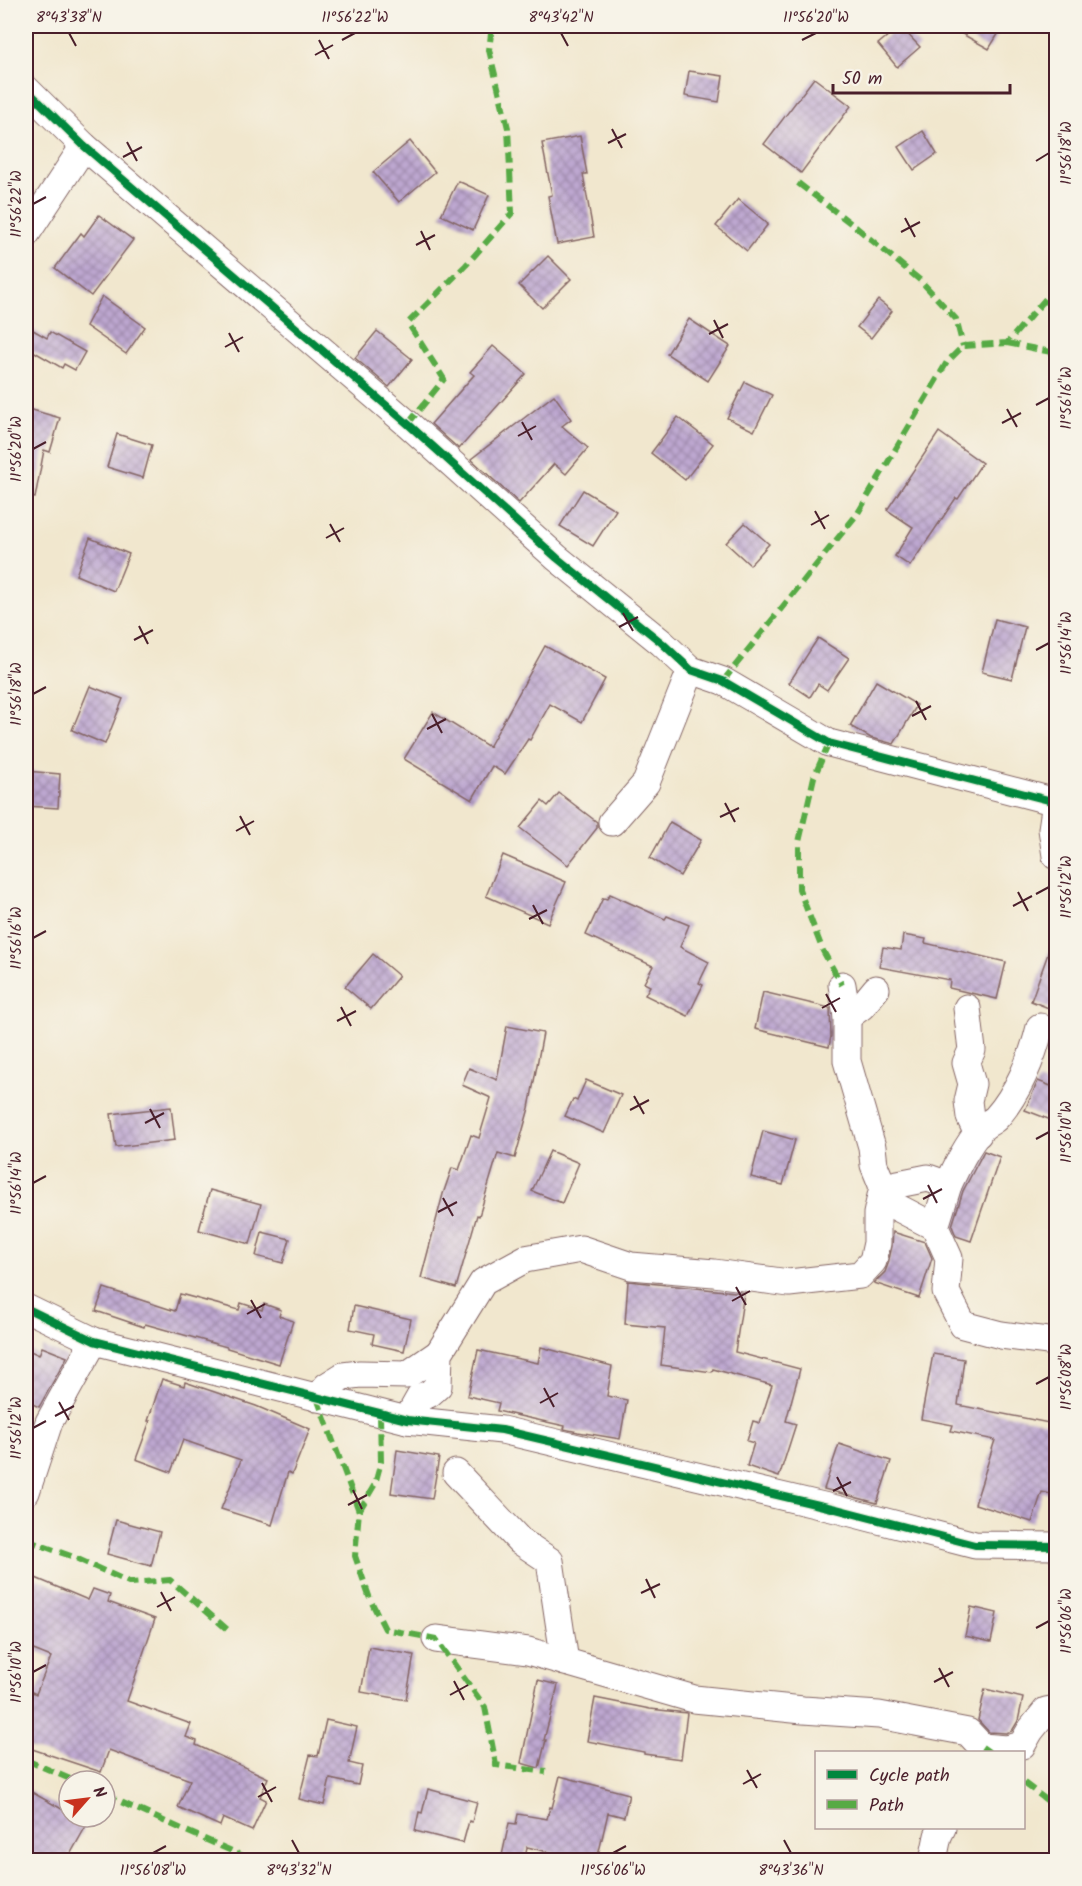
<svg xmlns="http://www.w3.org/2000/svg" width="1082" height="1886" font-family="Kalam,sans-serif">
<defs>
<pattern id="building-cross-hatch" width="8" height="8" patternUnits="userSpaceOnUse" patternTransform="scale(1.5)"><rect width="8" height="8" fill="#bda7d0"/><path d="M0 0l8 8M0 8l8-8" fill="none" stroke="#9c87a9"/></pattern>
</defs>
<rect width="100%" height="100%" fill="#f7f3e8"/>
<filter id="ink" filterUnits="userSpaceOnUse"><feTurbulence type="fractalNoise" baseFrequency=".0167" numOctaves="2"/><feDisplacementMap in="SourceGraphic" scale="12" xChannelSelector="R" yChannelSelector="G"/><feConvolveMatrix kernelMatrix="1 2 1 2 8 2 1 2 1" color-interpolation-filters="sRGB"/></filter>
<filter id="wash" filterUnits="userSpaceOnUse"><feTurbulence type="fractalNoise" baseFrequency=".008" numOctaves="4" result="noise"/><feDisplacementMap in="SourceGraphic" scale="24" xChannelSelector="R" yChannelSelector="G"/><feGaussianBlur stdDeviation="1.35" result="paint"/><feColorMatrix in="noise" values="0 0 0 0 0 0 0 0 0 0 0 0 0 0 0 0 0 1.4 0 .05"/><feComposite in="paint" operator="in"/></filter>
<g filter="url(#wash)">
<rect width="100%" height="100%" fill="#f1e7ce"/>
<g id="blocks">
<g fill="url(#building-cross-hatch)">
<path d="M900 26 920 47 897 67 878 44Z"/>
<path d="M948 26H1003L989 49Z"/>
<path d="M689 71 723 76 719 102 685 96Z"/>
<path d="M814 78 851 106 801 173 764 144Z"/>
<path d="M923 131 937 154 914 170 899 147Z"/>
<path d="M580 136 587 174H583L594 237 557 244 548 196 552 195 542 143Z"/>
<path d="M410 141 435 172 399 202 373 172Z"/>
<path d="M458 181 489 195 473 230 441 215Z"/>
<path d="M738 199 768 224 747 251 716 226Z"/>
<path d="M99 215 133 240 91 296 55 268 81 233 84 236Z"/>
<path d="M548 256 571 279 542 308 519 285Z"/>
<path d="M102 296 145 327 126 354 86 326Z"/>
<path d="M878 300 892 311 871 338 857 327Z"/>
<path d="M689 319 730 346 708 381 667 354Z"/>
<path d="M33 330 47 338 50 332 85 352 75 370 64 364 62 368 26 347V343Z"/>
<path d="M377 331 412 359 389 387 355 358Z"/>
<path d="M493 346 526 374 459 449 431 424 474 375 470 372Z"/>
<path d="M745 382 772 395 754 431 727 418Z"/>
<path d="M554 395 571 419 562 426 588 448 566 474 554 464 519 503 471 459Z"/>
<path d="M29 409 60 418 50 452 44 450 35 498 26 497V422Z"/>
<path d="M678 417 713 444 685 480 651 453Z"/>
<path d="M939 432 982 463 958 499 956 498 910 566 895 556 913 527 887 510Z"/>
<path d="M117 434 152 445 143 478 107 467Z"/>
<path d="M583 490 616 510 593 546 560 526Z"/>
<path d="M745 523 769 544 750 565 726 543Z"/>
<path d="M90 538 129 554 114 591 76 575Z"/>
<path d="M995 619 1025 627 1012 679 982 672Z"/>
<path d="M818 638 849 658 827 690 818 684 810 697 789 683Z"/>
<path d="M545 646 605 679 582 722 550 704 530 740 528 739 505 774 492 766 472 800 404 759 433 712 489 747Z"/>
<path d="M876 681 917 705 894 744 871 738 850 726Z"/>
<path d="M90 686 123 699 105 744 72 730Z"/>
<path d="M26 771 60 774 58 808 26 806Z"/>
<path d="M559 793 597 822V828L568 865 520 828 542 801 548 806Z"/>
<path d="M670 822 701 840 680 876 650 858Z"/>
<path d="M503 855 566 882 548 923 486 896Z"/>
<path d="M610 894 665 919 667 916 689 925 680 947 709 962 699 983 703 985 688 1016 645 995 650 986 644 983 653 966 586 935 603 898 607 899Z"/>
<path d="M903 935 926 939 925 943 1006 962 997 999 949 988 950 980 879 967 883 947 901 950Z"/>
<path d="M1054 937H1056V1011L1031 1001Z"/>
<path d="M373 954 399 976 371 1009 345 987Z"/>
<path d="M763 992 830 1008 831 1036 829 1047 755 1029Z"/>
<path d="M507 1026 543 1033 529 1108 515 1158 498 1153 479 1216 477 1215 456 1288 421 1278 443 1194 452 1168 459 1170 471 1135 479 1138 491 1098 462 1085 469 1068 497 1080Z"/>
<path d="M586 1080 621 1095 604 1133 565 1116 573 1099 577 1101Z"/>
<path d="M1038 1081 1056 1088V1122L1025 1110Z"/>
<path d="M171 1107 175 1140 116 1147 111 1114Z"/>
<path d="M763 1131 795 1140 783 1185 751 1177Z"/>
<path d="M550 1151 579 1163 562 1203 532 1191Z"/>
<path d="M984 1151 1000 1157 971 1241 956 1236 952 1226 963 1191Z"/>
<path d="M210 1190 261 1204 250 1244 199 1230Z"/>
<path d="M262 1232 290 1239 283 1263 256 1256Z"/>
<path d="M893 1232 925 1242 932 1258 919 1298 874 1283 885 1272 888 1264 892 1246Z"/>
<path d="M628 1281 744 1293 735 1352 800 1369 786 1421 796 1424 779 1477 747 1466 754 1443 747 1441 753 1421 760 1423 772 1385 713 1369 712 1372 661 1365 665 1328 625 1324Z"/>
<path d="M104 1288 175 1311 180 1294 239 1310 241 1303 262 1310 264 1304 281 1310 279 1316 293 1321 279 1364 227 1348V1347L145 1324 144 1327 96 1311Z"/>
<path d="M354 1306 411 1319 404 1351 372 1344 374 1334 350 1329Z"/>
<path d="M42 1347 67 1357 39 1407 26 1401V1349L39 1355Z"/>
<path d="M541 1347 612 1366 607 1396 627 1400 620 1439 578 1432 564 1429 565 1426 497 1411 499 1403 468 1396 478 1350 538 1363Z"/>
<path d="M933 1354 964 1359 958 1405 1054 1424 1052 1434H1056V1495L1042 1492 1032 1522 975 1504 995 1440 951 1431 953 1425 921 1419Z"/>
<path d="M162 1379 184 1386 185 1382 256 1406 310 1429 292 1474 288 1472 272 1525 221 1509 241 1460 183 1440 171 1472 136 1459 150 1421H148Z"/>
<path d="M839 1444 891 1461 877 1503 824 1489Z"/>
<path d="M397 1450 439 1457 432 1499 391 1493Z"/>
<path d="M116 1520 160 1532 151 1566 107 1554Z"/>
<path d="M26 1574 88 1600 93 1589 110 1595 108 1602 155 1619 127 1701 191 1724 186 1737 197 1741 196 1745 268 1778 260 1797 266 1800 252 1831 223 1818 220 1826 178 1807 190 1780 109 1750 101 1772 26 1747V1689L36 1694 51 1657 26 1647Z"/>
<path d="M971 1607 997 1613 991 1642 965 1636Z"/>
<path d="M369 1647 414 1655 406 1700 361 1692Z"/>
<path d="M538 1680 558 1685 544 1740H546L539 1768 521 1763Z"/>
<path d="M985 1689 1023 1698 1018 1721 1012 1731 1006 1733 989 1732 978 1720Z"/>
<path d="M595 1698 650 1709 687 1713 681 1759 644 1754V1752L587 1741Z"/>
<path d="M326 1720 357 1727 349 1763 362 1766 358 1785 330 1779 324 1805 299 1799 310 1755 318 1756Z"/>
<path d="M560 1776 629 1794 624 1817 608 1813 597 1860H583L527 1847 525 1860H501L509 1823 516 1824 518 1814 547 1819 550 1807 552 1808Z"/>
<path d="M26 1789 69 1813V1817H91L67 1860H41L26 1852Z"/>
<path d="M428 1789 477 1802 472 1822 469 1821 463 1843 415 1831 419 1812 422 1813Z"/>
</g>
</g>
</g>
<g filter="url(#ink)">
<use href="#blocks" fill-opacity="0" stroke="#846564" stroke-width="1.5"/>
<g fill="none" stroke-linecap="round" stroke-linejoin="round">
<defs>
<g id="minor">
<path d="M26 89 84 146 408 424 557 558 662 643 691 670 723 681 829 743 1056 802"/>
<path d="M26 234 84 146"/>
<path d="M1056 802 1052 829 1056 856"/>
<path d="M612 822 646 783 691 670"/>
<path d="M842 985 847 1017V1061L872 1147 874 1165 883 1187 928 1178 948 1185C957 1166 967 1145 981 1129 985 1124 992 1122 996 1118 1017 1095 1033 1057 1040 1027"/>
<path d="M967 1008 972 1050 966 1063 972 1084 968 1101 970 1117 978 1134"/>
<path d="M847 1017 862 1006 876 989"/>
<path d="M948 1185 935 1227 949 1258 946 1292 963 1325 1001 1335 1056 1342"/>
<path d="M883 1187 885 1201 935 1227"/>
<path d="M26 1308 94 1341 407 1420 502 1430 836 1509 975 1545 1056 1546"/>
<path d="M317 1398 327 1386 343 1376 360 1374 407 1375 439 1353"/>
<path d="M407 1420 420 1397 429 1394 438 1386 439 1353 483 1282 525 1259 581 1249 631 1266 714 1273 789 1283 860 1275 873 1261 877 1243V1214L883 1187"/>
<path d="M456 1473 520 1541 550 1561 565 1662"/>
<path d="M26 1492 49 1422 94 1341"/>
<path d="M436 1639 528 1651 694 1699 803 1710 879 1715 968 1732 982 1747 1007 1749 1022 1745 1030 1731 1046 1711 1056 1709"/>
<path d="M933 1860 938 1836 942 1828"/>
</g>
</defs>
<use href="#minor" stroke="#846564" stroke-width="29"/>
<use href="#minor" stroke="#fff" stroke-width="27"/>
<g stroke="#57aa44" stroke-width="6" stroke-dasharray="12 6" stroke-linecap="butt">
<path d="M798 183 857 228 921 281 956 319 963 346"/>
<path d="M1007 343 1056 353"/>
<path d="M408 424 444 379 408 323 466 265 512 213 508 128 489 50 492 26"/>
<path d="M723 681 858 513 947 362 963 346 1007 343 1056 287"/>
<path d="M829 743 814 777 799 842V889L823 951 842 985"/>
<path d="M317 1398 359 1511 355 1556 370 1599 385 1629 436 1639 485 1707 496 1765 546 1772"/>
<path d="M359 1511 375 1484 381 1462 380 1414"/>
<path d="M26 1540 71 1556 131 1583 170 1580 228 1630"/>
<path d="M982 1747 989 1752"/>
<path d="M26 1760 75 1781"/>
<path d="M1024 1783 1056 1807"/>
<path d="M105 1795 252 1860"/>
</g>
<defs>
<g id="cycleway">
<path d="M26 89 84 146 408 424 557 558 662 643 691 670 723 681 829 743 1056 802"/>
<path d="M26 1308 94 1341 407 1420 502 1430 836 1509 975 1545 1056 1546"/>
</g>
</defs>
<use href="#cycleway" stroke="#f7f3e8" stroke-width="11"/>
<use href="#cycleway" stroke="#00873e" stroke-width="8"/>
</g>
</g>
<path fill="none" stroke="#4a1f2b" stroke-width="2" d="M69 33 76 46M561 33 568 46M319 40 329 59M342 40 355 33M802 40 816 33M315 55 333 45M612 129 622 148M127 142 137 161M608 143 626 134M123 157 142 147M1036 161 1049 153M33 204 46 197M905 218 915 237M421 231 430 250M901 232 920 222M416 245 435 235M714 320 723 338M229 333 239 352M709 334 728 324M225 347 243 337M1036 405 1049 398M1007 409 1017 427M522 422 532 440M1002 423 1021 413M518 436 536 426M33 449 46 442M815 511 825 529M330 524 340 542M811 525 829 515M326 538 344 528M623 613 633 631M139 626 148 644M619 627 638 617M134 640 153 630M1036 650 1049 643M33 694 46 687M916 701 926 720M432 714 442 733M912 716 931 706M427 729 446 719M725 803 735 822M240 816 250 835M720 817 739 808M236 831 254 821M1018 892 1028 911M1036 894 1049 887M533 905 543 924M1013 906 1032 896M529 919 547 910M33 938 46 931M826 994 836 1012M341 1007 351 1026M822 1008 840 998M337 1021 356 1011M634 1096 644 1114M150 1109 160 1128M630 1110 649 1100M145 1123 164 1113M1036 1139 1049 1132M33 1183 46 1176M928 1185 937 1203M443 1198 453 1216M923 1199 942 1189M438 1212 457 1202M736 1287 746 1305M251 1300 261 1318M732 1301 750 1291M247 1314 265 1304M1036 1384 1049 1377M544 1388 554 1407M59 1402 69 1420M540 1403 558 1393M55 1416 74 1406M33 1428 46 1421M837 1477 847 1496M353 1490 362 1509M833 1491 851 1482M348 1505 367 1495M646 1579 655 1598M161 1592 171 1611M641 1593 660 1584M157 1607 175 1597M1036 1628 1049 1621M939 1668 949 1687M33 1672 46 1665M454 1681 464 1700M934 1682 953 1672M450 1695 468 1685M747 1770 757 1788M262 1783 272 1802M743 1784 761 1774M258 1797 276 1787M292 1840 299 1853M784 1840 791 1853M153 1853 166 1846M613 1853 626 1846"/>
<rect width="1082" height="1886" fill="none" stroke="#f7f3e8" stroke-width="66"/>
<rect x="815" y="1751" width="210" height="78" fill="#f7f3e8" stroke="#b29e9c" stroke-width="1.5"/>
<rect x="827" y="1770" width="30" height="9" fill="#00873e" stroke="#b29e9c" stroke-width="1.5"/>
<text x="869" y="1781" font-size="18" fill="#4a1f2b">Cycle path</text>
<rect x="827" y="1800" width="30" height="9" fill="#57aa44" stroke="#b29e9c" stroke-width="1.5"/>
<text x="869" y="1811" font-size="18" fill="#4a1f2b">Path</text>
<g transform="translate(87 1799) rotate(62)"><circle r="28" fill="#f7f3e8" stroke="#b29e9c" stroke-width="1.5"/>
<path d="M0-4.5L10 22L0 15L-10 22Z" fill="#c8321e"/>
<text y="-9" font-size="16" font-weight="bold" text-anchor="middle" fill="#4a1f2b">N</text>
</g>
<path d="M833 84v9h177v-9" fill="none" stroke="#4a1f2b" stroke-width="3"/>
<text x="842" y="84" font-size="18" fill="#4a1f2b" stroke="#f7f3e8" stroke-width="4.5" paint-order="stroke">50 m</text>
<rect x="33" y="33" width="1016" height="1820" fill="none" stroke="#4a1f2b" stroke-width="2"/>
<g font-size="15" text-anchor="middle" fill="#4a1f2b">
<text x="69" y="22">8°43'38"N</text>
<text x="355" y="22">11°56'22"W</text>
<text x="561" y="22">8°43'42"N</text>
<text x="816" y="22">11°56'20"W</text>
<text transform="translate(1066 153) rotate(-90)" y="5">11°56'18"W</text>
<text transform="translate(16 204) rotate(-90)" y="5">11°56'22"W</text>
<text transform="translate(1066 398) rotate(-90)" y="5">11°56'16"W</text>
<text transform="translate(16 449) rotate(-90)" y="5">11°56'20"W</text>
<text transform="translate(1066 643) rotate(-90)" y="5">11°56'14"W</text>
<text transform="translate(16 694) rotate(-90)" y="5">11°56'18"W</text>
<text transform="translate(1066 887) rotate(-90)" y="5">11°56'12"W</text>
<text transform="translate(16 938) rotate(-90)" y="5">11°56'16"W</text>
<text transform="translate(1066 1132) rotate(-90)" y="5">11°56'10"W</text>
<text transform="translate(16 1183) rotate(-90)" y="5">11°56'14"W</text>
<text transform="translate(1066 1377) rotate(-90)" y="5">11°56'08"W</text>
<text transform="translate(16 1428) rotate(-90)" y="5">11°56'12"W</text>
<text transform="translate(1066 1621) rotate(-90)" y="5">11°56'06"W</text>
<text transform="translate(16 1672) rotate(-90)" y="5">11°56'10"W</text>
<text x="153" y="1875">11°56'08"W</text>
<text x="299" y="1875">8°43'32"N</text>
<text x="613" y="1875">11°56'06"W</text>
<text x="791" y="1875">8°43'36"N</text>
</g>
</svg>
